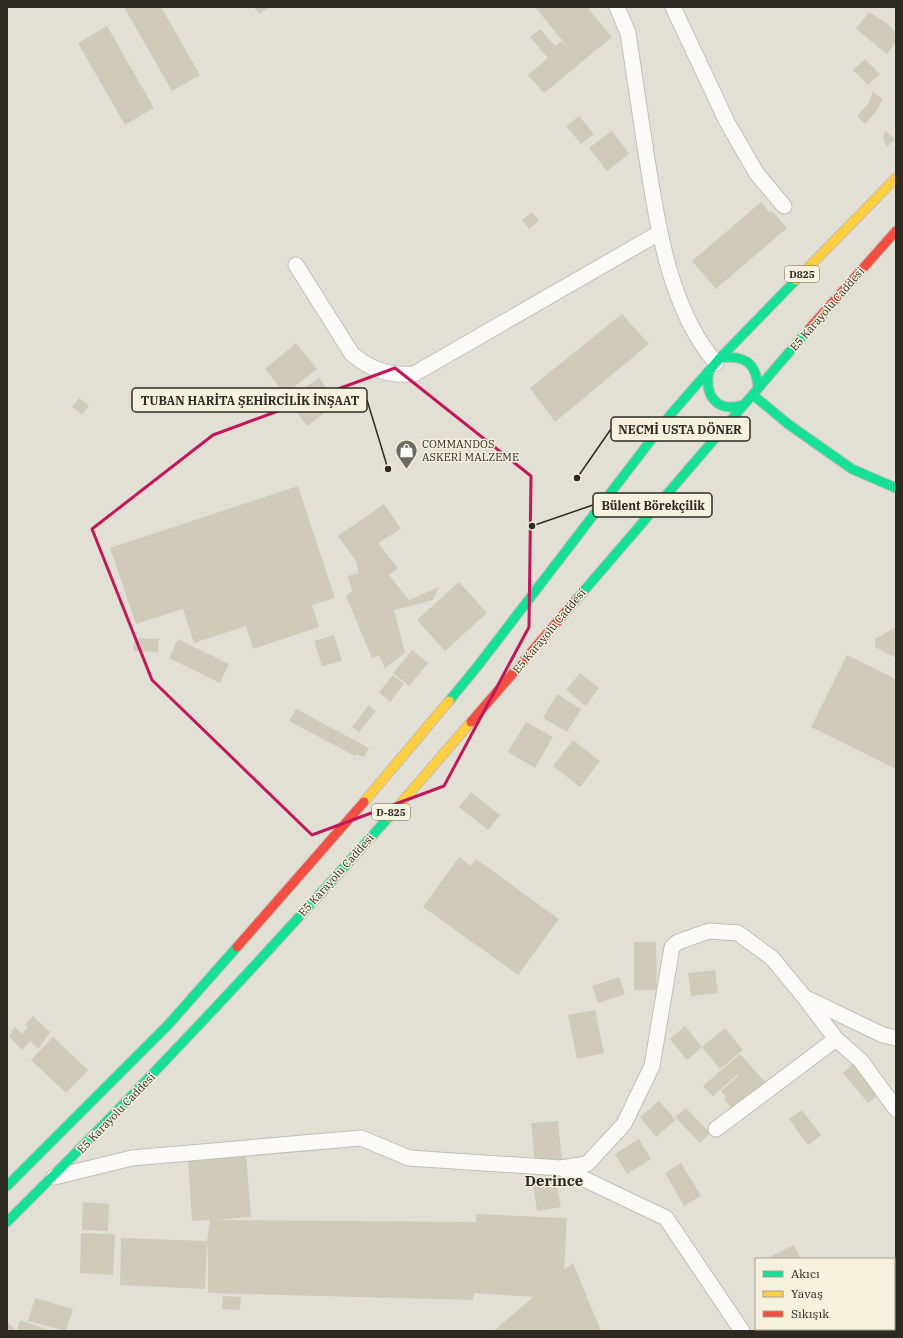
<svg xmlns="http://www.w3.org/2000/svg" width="903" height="1338" font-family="'IBM Plex Serif',serif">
<rect width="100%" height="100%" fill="#e2e0d5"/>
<g fill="#cfcbb8">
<path d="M124 7H161L200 75 172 91Z"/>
<path d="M254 7H270L259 14Z"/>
<path d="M535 7H587L612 37 544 93 528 75 548 58 530 37 540 29 555 46 562 41 570 50Z"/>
<path d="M869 12 888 24 896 33V42L887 54 856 29Z"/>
<path d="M107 26 154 108 125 125 78 43Z"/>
<path d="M865 59 880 74 868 85 853 70Z"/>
<path d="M873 92 883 99 875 113 865 124 857 116 868 104Z"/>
<path d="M579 116 594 134 581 144 566 126Z"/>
<path d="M612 131 629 154 607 171 589 148Z"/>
<path d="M885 131 895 139 887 147 883 138Z"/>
<path d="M761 202 770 213 772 211 787 228 716 289 692 261Z"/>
<path d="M532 212 539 221 529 229 522 220Z"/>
<path d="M622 314 649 344 555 422 530 388Z"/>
<path d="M296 343 317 369 285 394 265 369Z"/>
<path d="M319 378 338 403 307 426 288 400Z"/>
<path d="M79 398 89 406 82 415 72 407Z"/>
<path d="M298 486 335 598 312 605 319 627 253 649 246 626 194 643 183 609 136 624 110 548Z"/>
<path d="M384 504 401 529 378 543 398 568 389 575 409 600 439 587 433 600 394 610 405 653 385 668 379 655 372 658 346 596 352 591 348 576 359 573 356 561 338 536Z"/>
<path d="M459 582 487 613 445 651 417 620Z"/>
<path d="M896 627V658L875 647V639Z"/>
<path d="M334 635 342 661 322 666 314 641Z"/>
<path d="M134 638 159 639 158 652 134 651Z"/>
<path d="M178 639 229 664 220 683 169 658Z"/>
<path d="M412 650 428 663 409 686 393 673Z"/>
<path d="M847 655 896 679V769L811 727Z"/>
<path d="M580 673 599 688 586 706 566 690Z"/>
<path d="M393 675 404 684 390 702 379 692Z"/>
<path d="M557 694 581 709 567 732 543 718Z"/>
<path d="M369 705 376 711 359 732 352 727Z"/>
<path d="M296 709 369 748 364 757 357 754 355 756 289 721Z"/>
<path d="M526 722 553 737 535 768 508 752Z"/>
<path d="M573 740 600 761 580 787 553 766Z"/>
<path d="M471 792 500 815 488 830 459 807Z"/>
<path d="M459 857 471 866 476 859 559 919 518 975 423 907Z"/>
<path d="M634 942H656L657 990H634Z"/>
<path d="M715 970 718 993 691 996 688 973Z"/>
<path d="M619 977 625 994 598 1003 592 986Z"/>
<path d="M595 1010 604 1053 577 1059 568 1015Z"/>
<path d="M33 1016 50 1032 38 1049 30 1041 22 1050 9 1036 15 1027 22 1034 28 1027 25 1025Z"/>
<path d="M685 1026 702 1047 687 1060 670 1039Z"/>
<path d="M725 1028 743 1050 720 1069 702 1047Z"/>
<path d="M53 1037 88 1070 66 1093 31 1060Z"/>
<path d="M740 1054 765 1082 733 1110 724 1099 726 1097 721 1091 738 1076 737 1075 713 1096 703 1086Z"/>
<path d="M854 1063 880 1093 868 1103 843 1073Z"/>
<path d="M659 1101 676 1120 656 1137 640 1117Z"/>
<path d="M686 1108 710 1133 700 1143 675 1117Z"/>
<path d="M802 1110 821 1135 808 1145 789 1119Z"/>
<path d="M558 1121 562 1161 535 1163 531 1123Z"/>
<path d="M639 1139 651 1159 627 1174 615 1154Z"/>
<path d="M246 1154 251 1217 216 1220 476 1222V1214L567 1218 564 1270 573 1263 601 1331H494L533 1297 474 1293 473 1300 208 1293V1256L207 1241 210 1220 192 1221 188 1157Z"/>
<path d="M681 1163 701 1196 684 1206 665 1173Z"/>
<path d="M556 1179 561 1207 537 1211 533 1183Z"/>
<path d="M83 1202 109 1204 108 1231 82 1230Z"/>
<path d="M81 1233 115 1234 113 1275 80 1273Z"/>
<path d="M121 1238 207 1241 205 1289 120 1285Z"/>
<path d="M794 1245 801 1259H765Z"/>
<path d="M223 1296 241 1297 240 1310 222 1309Z"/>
<path d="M35 1298 73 1309 66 1331 28 1321Z"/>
<path d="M20 1320 51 1331H7V1322L17 1331Z"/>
<path d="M767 1329H789L785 1331H768Z"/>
<path d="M806 1329H841L842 1331H807Z"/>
</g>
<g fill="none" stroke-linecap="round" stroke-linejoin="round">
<defs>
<g id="street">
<path d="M617 7 628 33C634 73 640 113 646 153 657 222 669 309 716 363"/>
<path d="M673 7 727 122 757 174 784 206"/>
<path d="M296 265 352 354C371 370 390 376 414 374L659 233"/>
<path d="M808 999 883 1035 896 1038"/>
<path d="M716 1129 836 1039"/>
<path d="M561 1168 666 1218 742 1331"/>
<path d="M54 1177 132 1158 361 1138 409 1158 561 1168 587 1164 624 1124 652 1066 672 947 678 942 709 931 738 933 772 958 805 998 836 1039 861 1061 896 1109"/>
</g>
<g id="fast">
<path d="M720 358C744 355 756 362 758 387"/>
<path d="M709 371C704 396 717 413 743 405"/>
<path d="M753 395 788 424 852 469 896 488"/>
<path d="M576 600 810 328"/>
<path d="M449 701 477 667 671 414 720 358 796 280"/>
<path d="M7 1186 168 1025 237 947"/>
<path d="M7 1222C139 1091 266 956 389 817"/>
</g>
<g id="slow">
<path d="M796 280 896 178"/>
<path d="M364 802 449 701"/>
<path d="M389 817 471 722"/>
</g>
<g id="jam">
<path d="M810 328 896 231"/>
<path d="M471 722 576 600"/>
<path d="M237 947 364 802"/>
</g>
</defs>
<use href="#street" stroke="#c0beb6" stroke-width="17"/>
<use href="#fast" stroke="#c0beb6" stroke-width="11"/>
<use href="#slow" stroke="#c0beb6" stroke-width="11"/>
<use href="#jam" stroke="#c0beb6" stroke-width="11"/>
<use href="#street" stroke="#fbfaf9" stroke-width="15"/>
<use href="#fast" stroke="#16e098" stroke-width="9"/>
<use href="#slow" stroke="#ffcf43" stroke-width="9"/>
<use href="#jam" stroke="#f24e42" stroke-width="9"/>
</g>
<path fill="none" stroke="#c2185b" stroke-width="3" stroke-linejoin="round" d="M395 368 531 476 529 627 444 786 312 835 152 680 92 529 213 435Z"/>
<defs>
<symbol id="shop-pin" viewBox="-11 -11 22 30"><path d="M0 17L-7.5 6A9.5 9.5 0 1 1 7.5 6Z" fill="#6c6a61" stroke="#f6f1dc"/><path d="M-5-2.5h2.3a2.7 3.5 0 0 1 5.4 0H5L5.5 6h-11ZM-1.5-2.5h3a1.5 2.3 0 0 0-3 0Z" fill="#fff"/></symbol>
</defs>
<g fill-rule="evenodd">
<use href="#shop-pin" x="394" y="438" width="25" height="34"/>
</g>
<g text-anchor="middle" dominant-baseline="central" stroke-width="3" stroke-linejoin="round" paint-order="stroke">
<g fill="#f6f1dc" stroke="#69665a" stroke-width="1">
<rect x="785" y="266" width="34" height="16" rx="3"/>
<rect x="372" y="804" width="38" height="16" rx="3"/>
</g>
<g font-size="10" font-weight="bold" fill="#2c2a22">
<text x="802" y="274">D825</text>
<text x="391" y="812">D-825</text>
</g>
<g font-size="11" fill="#2c2a22" stroke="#f6f1dc">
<text transform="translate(827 309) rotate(-49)">E5 Karayolu Caddesi</text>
<text transform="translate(549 631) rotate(-50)">E5 Karayolu Caddesi</text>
<text transform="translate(336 875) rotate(-48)">E5 Karayolu Caddesi</text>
<text transform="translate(116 1113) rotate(-46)">E5 Karayolu Caddesi</text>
</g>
<g font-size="11" fill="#2c2a22" stroke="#f6f1dc" text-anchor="start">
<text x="422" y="444">COMMANDOS<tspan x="422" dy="13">ASKERİ MALZEME</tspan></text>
</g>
<g font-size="15" font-weight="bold" fill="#2c2a22" stroke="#f6f1dc">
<text x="554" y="1180">Derince</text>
</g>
</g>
<path fill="none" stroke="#2c2a22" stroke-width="1.5" d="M388 469L367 400M577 478L611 429M532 526L593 505"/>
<g fill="#2c2a22" stroke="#f6f1dc" stroke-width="1.5">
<circle cx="388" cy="469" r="4"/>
<circle cx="577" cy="478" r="4"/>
<circle cx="532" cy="526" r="4"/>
</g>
<g fill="#f6f1dc" stroke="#2c2a22" stroke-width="1.5">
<rect x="132" y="388" width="235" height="24" rx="4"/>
<rect x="611" y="417" width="139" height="24" rx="4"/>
<rect x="593" y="493" width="119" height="24" rx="4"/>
</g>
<g font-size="12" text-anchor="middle" font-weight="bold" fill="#2c2a22">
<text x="250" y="405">TUBAN HARİTA ŞEHİRCİLİK İNŞAAT</text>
<text x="680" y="434">NECMİ USTA DÖNER</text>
<text x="653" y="510">Bülent Börekçilik</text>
</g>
<rect width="903" height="1338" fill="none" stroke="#2c2a22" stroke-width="16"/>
<rect x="755" y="1258" width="140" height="72" fill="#f6f1dc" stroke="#a5a192"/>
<rect x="763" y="1271" width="20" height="6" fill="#16e098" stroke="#a5a192"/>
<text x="791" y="1278" font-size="12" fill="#2c2a22">Akıcı</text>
<rect x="763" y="1291" width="20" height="6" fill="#ffcf43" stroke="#a5a192"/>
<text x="791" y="1298" font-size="12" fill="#2c2a22">Yavaş</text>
<rect x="763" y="1311" width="20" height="6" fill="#f24e42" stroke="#a5a192"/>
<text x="791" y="1318" font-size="12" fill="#2c2a22">Sıkışık</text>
</svg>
